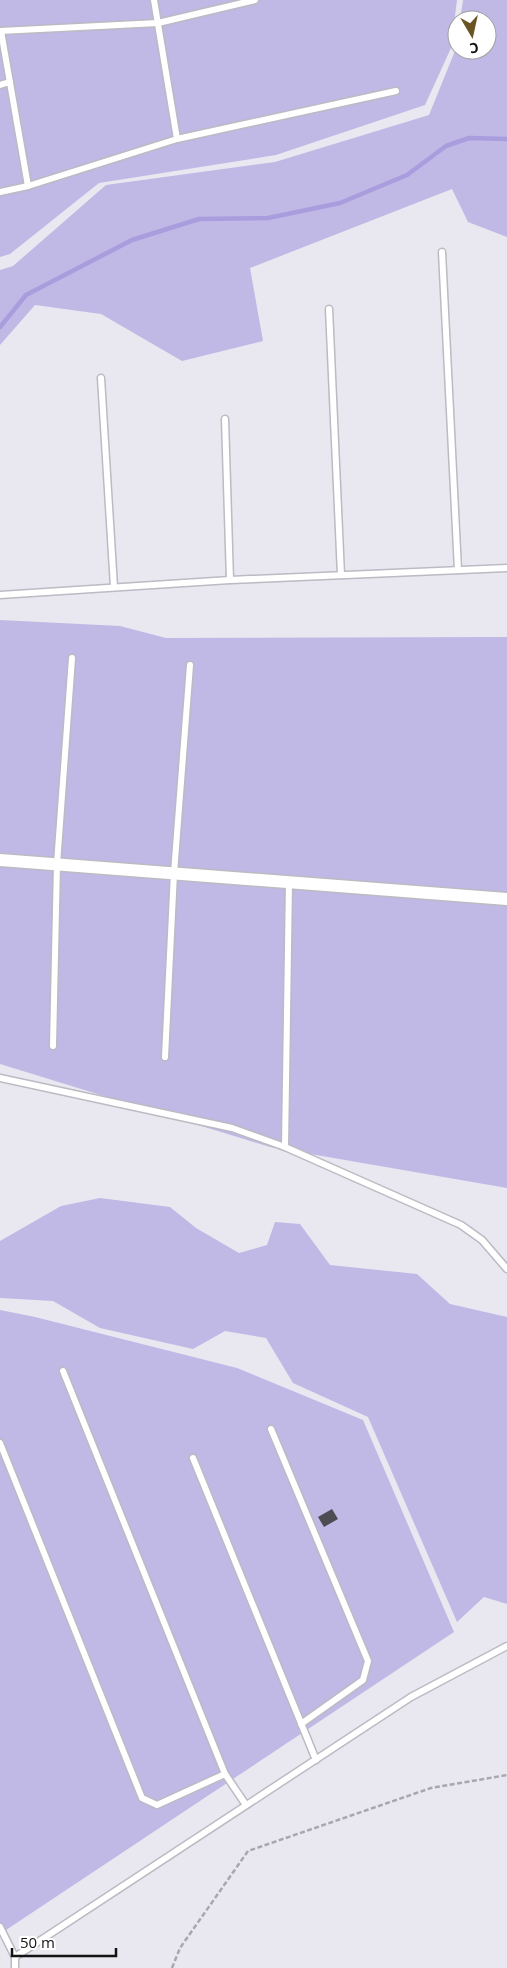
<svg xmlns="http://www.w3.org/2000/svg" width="507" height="1968" font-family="'Open Sans',sans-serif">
<rect width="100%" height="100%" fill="#e9e8f0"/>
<g fill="#c0b8e5">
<path d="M0 0H457L451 48 425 105 276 155 99 183 10 254 0 257Z"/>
<path d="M463 0H507V237L468 222 452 189 250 268 263 341 182 361 101 314 35 305 0 345V270L13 266 106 185 275 162 429 115 457 46V50H487V20H460Z"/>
<path d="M0 620 120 626 166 638 507 637V1188L270 1147 0 1064Z"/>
<path d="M100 1198 170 1207 196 1228 239 1253 267 1245 275 1222 300 1224 330 1265 417 1274 450 1304 507 1317V1604L484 1597 457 1622 368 1417 293 1383 266 1338 225 1331 193 1349 100 1328 53 1301 0 1298V1241L61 1206Z"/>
<path d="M0 1310 35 1317 237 1368 363 1420 454 1632 0 1934Z"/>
</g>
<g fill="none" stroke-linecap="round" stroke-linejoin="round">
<path stroke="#aa9dde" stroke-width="4.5" d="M0 327 26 295 132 240 199 219 268 218 340 203 407 175 446 146 469 138 507 139"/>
</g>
<path fill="#4d4c52" d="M332 1509 338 1519 324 1527 318 1517Z"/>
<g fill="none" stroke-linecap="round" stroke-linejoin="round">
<defs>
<g id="service">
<path d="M0 31 158 23 255 0"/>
<path d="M1 31 28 186"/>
<path d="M0 85 10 82"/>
<path d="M177 139 396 91"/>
<path d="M0 192 28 186 177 139 154 0"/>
<path d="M442 252 458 570"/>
<path d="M329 309 341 575"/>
<path d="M101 378 114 587"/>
<path d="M225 419 230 580"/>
<path d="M0 595 230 580 507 568"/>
<path d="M53 1046 57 864 72 658"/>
<path d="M165 1057 174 873 190 665"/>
<path d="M0 1078 232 1128 285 1147 461 1225 482 1240 507 1269"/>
<path d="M285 1147 289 882"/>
<path d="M63 1371 225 1774 246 1805"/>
<path d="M271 1429 368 1661 363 1680 301 1724"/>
<path d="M0 1443 142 1798 157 1805 225 1774"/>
<path d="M193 1458 316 1760"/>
<path d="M0 1927 15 1957"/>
<path d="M15 1968V1957L411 1697 507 1646"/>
</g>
<path id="minor" d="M0 860 507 899"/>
</defs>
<use href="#service" stroke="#bcbac2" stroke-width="9"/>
<use href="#minor" stroke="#bcbac2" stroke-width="15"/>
<path stroke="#a8a7ae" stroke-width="2.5" stroke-dasharray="5 2.5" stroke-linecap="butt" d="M172 1968 180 1948 248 1851 431 1788 507 1775"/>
<use href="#service" stroke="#fff" stroke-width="6"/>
<use href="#minor" stroke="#fff" stroke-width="12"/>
</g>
<g transform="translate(472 35) rotate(171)"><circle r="24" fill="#ffffff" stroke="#a1a1a2"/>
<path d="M0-4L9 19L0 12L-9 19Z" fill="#6b5424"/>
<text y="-8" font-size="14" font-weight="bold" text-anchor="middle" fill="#131316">С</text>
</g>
<path d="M12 1948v8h104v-8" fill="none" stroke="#131316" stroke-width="2.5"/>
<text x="20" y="1948" font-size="15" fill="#131316" stroke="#ffffff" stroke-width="4" paint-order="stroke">50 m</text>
</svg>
